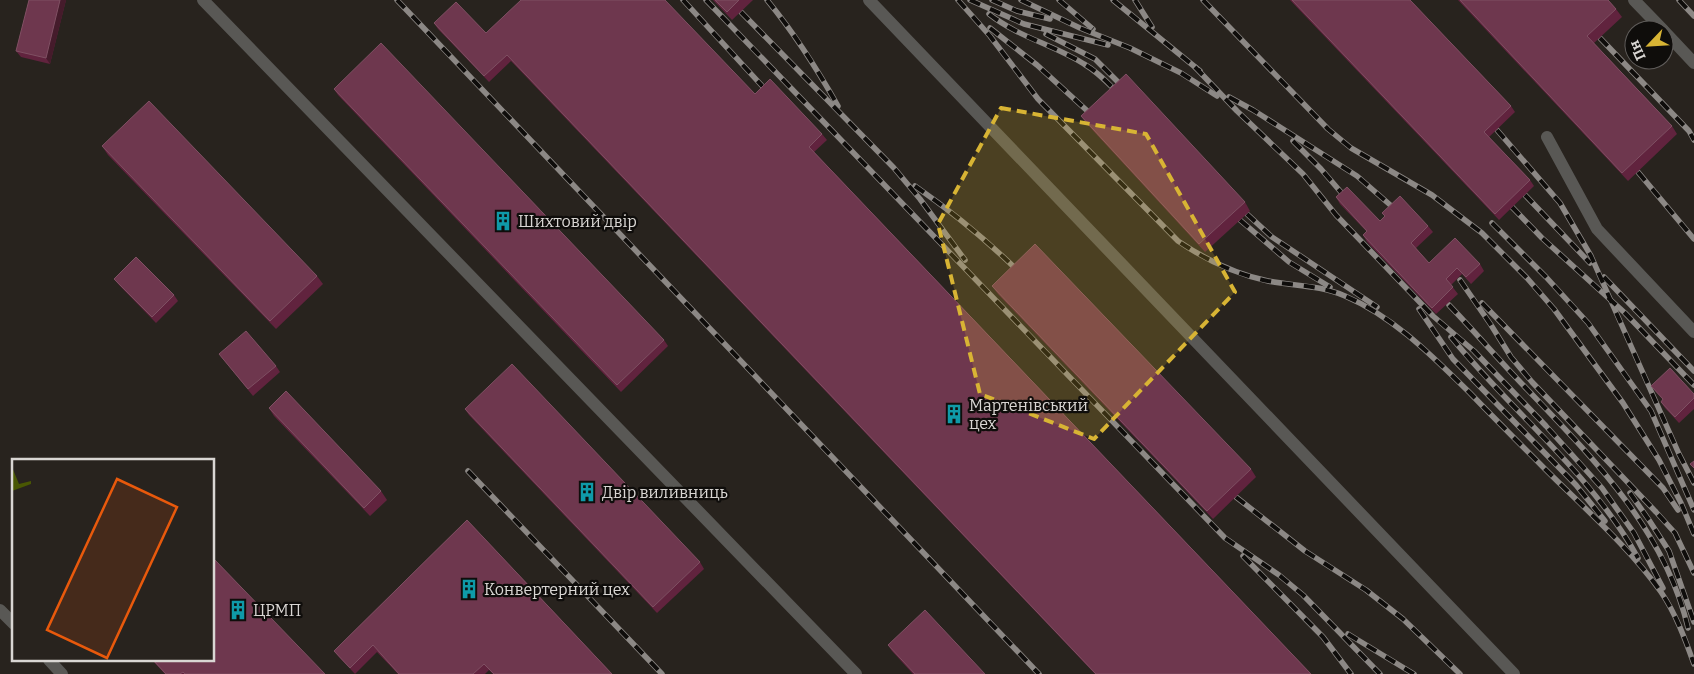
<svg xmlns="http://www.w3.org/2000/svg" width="1694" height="674" font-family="Bitter,serif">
<rect width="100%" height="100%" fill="#28231e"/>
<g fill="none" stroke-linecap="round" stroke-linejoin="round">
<g stroke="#595855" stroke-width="12">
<path d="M203 0 856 674"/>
<path d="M869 0 1514 674"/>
<path d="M1634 0 1663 30"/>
<path d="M1664 31 1694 63"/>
<path d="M1547 137 1597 229 1694 332"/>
<path d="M0 610 14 624"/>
<path d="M49 660 62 674"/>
</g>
<defs>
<g id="rail">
<path d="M397 0 1039 674"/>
<path d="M683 0 764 88"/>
<path d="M706 0 1225 538 1279 575 1303 595 1380 674"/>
<path d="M767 0C795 34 816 67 838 106"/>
<path d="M958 0 990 36 1038 99 1178 241C1206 260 1235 274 1268 281 1294 286 1320 285 1345 296 1394 317 1432 356 1470 393 1494 418 1519 443 1544 468 1583 507 1630 548 1661 592 1676 614 1685 639 1694 664"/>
<path d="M970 0 1024 24 1108 45"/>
<path d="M992 0 1017 11 1050 19"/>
<path d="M1021 0 1080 28 1130 48 1181 73 1217 96"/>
<path d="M1059 0 1093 29"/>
<path d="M1113 0 1200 71"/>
<path d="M1135 0 1152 27"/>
<path d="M1203 0 1328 129 1351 148 1432 195 1482 233 1527 278 1554 309 1623 403 1659 460 1681 503 1694 534"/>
<path d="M1679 0 1694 16"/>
<path d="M741 12 894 168 920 199 965 260"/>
<path d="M989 14C1020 38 1052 44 1084 64 1098 72 1108 83 1119 94"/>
<path d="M990 28 1037 65 1094 117"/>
<path d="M1046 34 1095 59 1125 89"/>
<path d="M1600 38 1689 131 1694 140"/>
<path d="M1195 67 1237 111 1303 174 1336 215 1433 316 1474 351 1546 426 1602 488 1634 533 1663 588"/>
<path d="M1229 97 1253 110 1357 176 1396 210"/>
<path d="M1497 130 1560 203 1591 256 1679 454 1694 483"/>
<path d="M1293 141 1321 169 1346 198"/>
<path d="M1638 172 1694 239"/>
<path d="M915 186C951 211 984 238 1015 268"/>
<path d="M1525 195 1590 263"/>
<path d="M1512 207 1542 238 1625 313 1694 385"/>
<path d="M1247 214 1272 237 1377 307"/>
<path d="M1240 220 1289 262 1330 287"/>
<path d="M1492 223 1546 277 1588 323 1651 411 1694 510"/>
<path d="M1604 277 1694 371"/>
<path d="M1460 280 1491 325 1511 357 1532 382 1656 512 1675 533 1694 573"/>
<path d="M1482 303 1663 488 1678 510"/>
<path d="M1449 305C1475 332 1499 360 1524 386 1591 456 1665 529 1688 628"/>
<path d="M1419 309 1453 359 1576 485 1605 521"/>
<path d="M1451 337C1512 412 1591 473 1638 558"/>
<path d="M468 471 662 674"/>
<path d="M1630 493 1649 520 1669 551 1694 622"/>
<path d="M1236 497 1305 551 1366 590 1403 619 1460 674"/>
<path d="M1243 556 1323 637 1351 674"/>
<path d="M1348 634 1414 674"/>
</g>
</defs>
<use href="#rail" stroke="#8c8885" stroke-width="5.5"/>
<use href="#rail" stroke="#0f0d0b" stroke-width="4" stroke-dasharray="11" stroke-linecap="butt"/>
</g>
<g fill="#61233e">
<path d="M29 0H66L50 64 21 57 16 51Z"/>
<path d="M713 0H753L732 20Z"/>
<path d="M1290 0H1410L1511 106 1515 112 1489 137 1530 180 1534 186 1499 220Z"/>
<path d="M1458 0H1608L1616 9 1622 17 1594 43 1672 126 1677 134 1628 181Z"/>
<path d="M434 23 486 33 755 94 822 134 827 140 814 152 1311 674H1095L511 61 489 82 438 29Z"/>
<path d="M334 89 664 340 668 346 621 392 338 95Z"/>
<path d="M1081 116 1245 202 1250 211 1205 252 1087 124Z"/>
<path d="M102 146 317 276 323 284 276 329 108 155Z"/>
<path d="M1336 197 1380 221 1385 216 1382 213 1428 226 1433 232 1416 248 1429 263 1480 264 1484 271 1471 284 1462 274 1451 285 1458 294 1436 314 1367 242 1363 235 1367 232 1340 204Z"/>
<path d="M114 279 174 295 178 301 156 323 119 285Z"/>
<path d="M992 286 1251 469 1256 477 1213 519 998 294Z"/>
<path d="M219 354 276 366 280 372 253 396Z"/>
<path d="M1651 386 1694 394V409L1679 423 1665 408 1661 402 1663 400Z"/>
<path d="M269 408 381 491 387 500 370 516 274 416Z"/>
<path d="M465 409 700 562 704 569 657 613 469 415Z"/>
<path d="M467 520 612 674H493L489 670 485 674H398L377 652 355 674 339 657 334 651Z"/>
<path d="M888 645 985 674H913L892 651Z"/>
<path d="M152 660H214L325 674H165Z"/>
</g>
<path fill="#451b2b" d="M60 0H66L50 64 46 58Z"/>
<g fill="#6e374e" stroke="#7f5063">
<path d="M29 0H60L46 58 16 51Z"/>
<path d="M521 0H665L755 94 770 79 822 134 809 147 1311 674H1096L507 55 484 76 434 23 456 2 486 33Z"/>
<path d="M715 0H739L727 12Z"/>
<path d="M1292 0H1410L1511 106 1484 132 1530 180 1495 214Z"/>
<path d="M1460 0H1608L1616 9 1587 36 1672 126 1622 173Z"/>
<path d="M381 43 664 340 617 385 334 89Z"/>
<path d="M1126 74 1245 202 1199 244 1081 116Z"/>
<path d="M149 101 317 276 270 321 102 146Z"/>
<path d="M1347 187 1380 221 1385 216 1382 213 1400 196 1428 226 1411 243 1429 263 1455 238 1480 264 1466 277 1457 268 1446 279 1453 287 1432 308 1363 235 1367 231 1336 197Z"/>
<path d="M1035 244 1251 469 1207 511 992 286Z"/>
<path d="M136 257 174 295 152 317 114 279Z"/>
<path d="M246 331 276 366 248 389 219 354Z"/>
<path d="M512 364 700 562 653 607 465 409Z"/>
<path d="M1670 368 1694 394V398L1675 417 1661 402 1663 399 1651 386Z"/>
<path d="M286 391 381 491 364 508 269 408Z"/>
<path d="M1694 461V468L1690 464Z"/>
<path d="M467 520 612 674H494L484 664 473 674H399L373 645 350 668 334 651Z"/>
<path d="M214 559 325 674H185L183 672 180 674H166L153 660H214Z"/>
<path d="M925 610 985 674H915L888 645Z"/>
</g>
<path fill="#d8b434" fill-opacity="0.2" stroke="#d8b434" stroke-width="4" stroke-dasharray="10 6" stroke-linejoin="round" d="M1001 108 1146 134 1235 292 1094 439 980 394 938 224Z"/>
<defs>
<symbol id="building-bare" viewBox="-9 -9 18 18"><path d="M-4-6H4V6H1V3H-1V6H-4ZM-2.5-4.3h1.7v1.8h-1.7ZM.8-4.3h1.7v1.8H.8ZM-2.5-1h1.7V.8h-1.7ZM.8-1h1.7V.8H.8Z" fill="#0f9aa8" stroke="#0f0d0b" stroke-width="2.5" paint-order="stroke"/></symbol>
</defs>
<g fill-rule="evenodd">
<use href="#building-bare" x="489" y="207" width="28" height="28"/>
<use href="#building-bare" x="940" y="400" width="28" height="28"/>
<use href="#building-bare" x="573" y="478" width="28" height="28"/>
<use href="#building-bare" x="455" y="575" width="28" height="28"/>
<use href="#building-bare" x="224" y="596" width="28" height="28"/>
</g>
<g text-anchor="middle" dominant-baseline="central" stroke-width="4.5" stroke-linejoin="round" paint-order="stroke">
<g font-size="16" fill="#d9d6d3" stroke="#0f0d0b" text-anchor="start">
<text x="518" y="221">Шихтовий двір</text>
<text x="969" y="405">Мартенівський<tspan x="969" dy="18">цех</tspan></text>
<text x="602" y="492">Двір виливниць</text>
<text x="484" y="589">Конвертерний цех</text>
<text x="253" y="610">ЦРМП</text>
</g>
</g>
<g transform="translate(12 459)">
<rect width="202" height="202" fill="#28231e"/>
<path d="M0 8 7 25 19 22V25L0 32Z" fill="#495703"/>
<path fill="#e8590c" fill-opacity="0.15" stroke="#e8590c" stroke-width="2.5" d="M105 20 165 48 95 199 35 171Z"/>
<rect width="202" height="202" fill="none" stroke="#d9d6d3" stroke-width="2.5"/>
</g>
<g transform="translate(1649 45) rotate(245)"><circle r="24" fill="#0f0d0b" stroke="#605d5b"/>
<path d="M0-4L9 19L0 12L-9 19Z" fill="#d8b434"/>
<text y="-8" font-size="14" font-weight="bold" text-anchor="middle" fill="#d9d6d3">Пн</text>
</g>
</svg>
